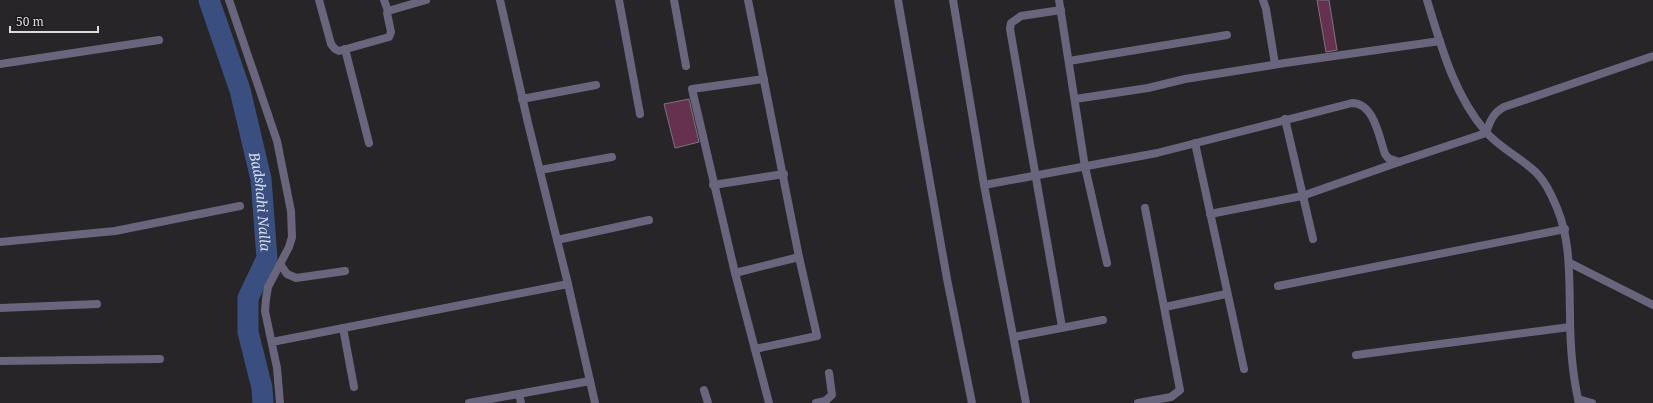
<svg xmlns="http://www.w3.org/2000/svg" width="1653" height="403" font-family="'Noto Serif',serif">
<rect width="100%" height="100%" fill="#272528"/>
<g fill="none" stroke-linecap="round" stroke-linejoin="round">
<path stroke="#3a4f7f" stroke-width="21" id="s1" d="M209 0 240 90 261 179 267 258 248 298V332L262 388 263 403"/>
</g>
<g fill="#65314f" stroke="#7b7679">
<path d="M1317 0H1329L1337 50 1326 52Z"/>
<path d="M689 99 699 142 675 148 664 104Z"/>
</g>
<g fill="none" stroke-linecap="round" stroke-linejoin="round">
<g stroke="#68657d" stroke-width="8">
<path d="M229 0 277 141 291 211 292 237 289 247 268 287 266 299 265 311 277 368 280 403"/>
<path d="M319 0 331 44 335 49 339 51 389 37 391 32 387 13 388 11 426 0"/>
<path d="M384 0 388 11"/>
<path d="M500 0 528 123 568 284 595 403"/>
<path d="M619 0 640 114"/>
<path d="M674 0 686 66"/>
<path d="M748 0 799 257 817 336 755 349"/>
<path d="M898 0 947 279 972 403"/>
<path d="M953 0 984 185 1026 403"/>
<path d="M1059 0 1085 167 1107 263"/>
<path d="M1263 0 1266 9 1275 64"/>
<path d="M1427 0C1441 46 1454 95 1486 132 1498 146 1517 156 1531 168 1544 178 1551 194 1557 208 1571 242 1569 277 1570 313 1570 343 1572 374 1579 403"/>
<path d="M1061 10 1021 16 1011 23 1010 29 1062 327"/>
<path d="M345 49 369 143"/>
<path d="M1069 61 1227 35"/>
<path d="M0 64 159 40"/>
<path d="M764 79 692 89 735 273 769 403"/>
<path d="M522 99 596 85"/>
<path d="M1075 99 1148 88 1185 79 1285 63 1440 41"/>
<path d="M1285 119 1313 239"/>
<path d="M1195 143 1244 369"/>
<path d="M540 170 612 157"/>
<path d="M713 185 784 174"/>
<path d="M984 185 1157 153 1352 103C1374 103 1379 137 1385 154L1388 158 1399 162 1486 133C1490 121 1493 113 1504 107L1653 56"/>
<path d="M1210 214 1302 196 1399 162"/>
<path d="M557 240 649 220"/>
<path d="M0 242 115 231 240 206"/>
<path d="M1570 263 1653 305"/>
<path d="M280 264 287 274 296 278 345 271"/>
<path d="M735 273 799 257"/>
<path d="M1278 286 1565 229"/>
<path d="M1165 307 1226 294"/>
<path d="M0 308 97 304"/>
<path d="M343 328 354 387"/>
<path d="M1014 337 1103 320"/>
<path d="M272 342 568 284"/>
<path d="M1356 355 1570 327"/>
<path d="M0 361 160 359"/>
<path d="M704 390 708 403"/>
<path d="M519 394 521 403"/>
<path d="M1578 399 1592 403"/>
<path d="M469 403 590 381"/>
<path d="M816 403 825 401 832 395 829 373"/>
<path d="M1138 403 1171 397 1180 390 1145 208"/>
</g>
</g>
<g text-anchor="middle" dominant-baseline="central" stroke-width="3" stroke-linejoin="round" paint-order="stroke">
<g font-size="14" font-style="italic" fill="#d9e0f0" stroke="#1e1b1f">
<text stroke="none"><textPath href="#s1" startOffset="209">Badshahi Nalla</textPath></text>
</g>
</g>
<path d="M10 26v6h88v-6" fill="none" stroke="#dcdadc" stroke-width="2"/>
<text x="16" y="26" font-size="12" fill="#dcdadc" stroke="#1e1b1f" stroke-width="3" paint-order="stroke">50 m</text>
</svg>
